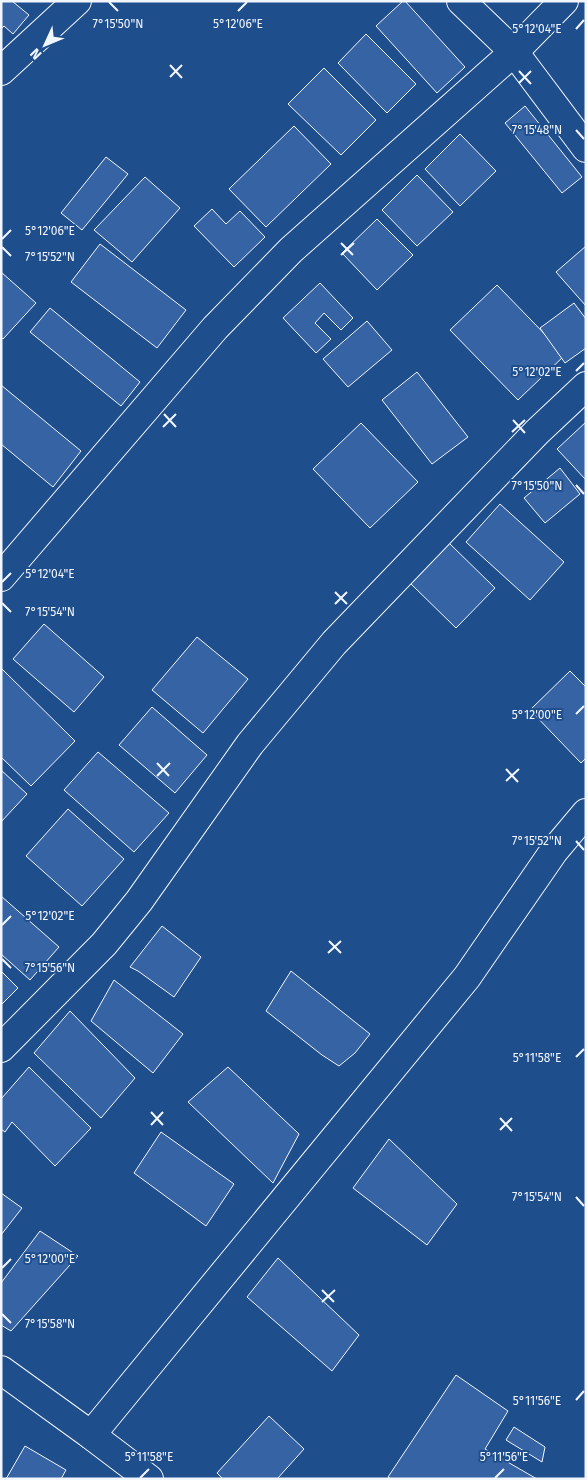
<svg xmlns="http://www.w3.org/2000/svg" width="587" height="1480" font-family="'Fira Sans',sans-serif">
<rect width="100%" height="100%" fill="#1f4e8c"/>
<g fill="#3563a3" stroke="#f2f6ff">
<path d="M1 1H12L29 15 13 34 4 26 1 29Z"/>
<path d="M403 1H405L465 67 437 93 376 26Z"/>
<path d="M366 34 416 84 387 113 338 63Z"/>
<path d="M324 68 376 120 341 155 288 104Z"/>
<path d="M525 106 582 177 562 193 505 123Z"/>
<path d="M294 126 331 164 266 227 229 189Z"/>
<path d="M460 134 496 171 460 206 425 169Z"/>
<path d="M106 157 128 174 82 230 61 213Z"/>
<path d="M417 175 453 212 417 246 382 210Z"/>
<path d="M145 177 180 208 132 262 94 230Z"/>
<path d="M212 209 226 224 240 211 265 237 234 267 194 226Z"/>
<path d="M377 219 413 255 377 290 342 253Z"/>
<path d="M100 244 186 310 157 348 71 282Z"/>
<path d="M586 246V306L556 272Z"/>
<path d="M1 272 36 303 3 339 1 337Z"/>
<path d="M320 283 353 318 341 330 324 313 315 323 331 339 316 353 283 318Z"/>
<path d="M497 285 565 355 518 400 450 330Z"/>
<path d="M574 303 586 319V348L565 363 540 328Z"/>
<path d="M50 308 140 382 121 406 30 332Z"/>
<path d="M367 321 392 350 348 387 323 359Z"/>
<path d="M417 372 468 437 432 464 382 400Z"/>
<path d="M1 385 81 451 53 487 1 444Z"/>
<path d="M586 422V480L557 449Z"/>
<path d="M361 423 418 482 370 528 313 469Z"/>
<path d="M560 468 580 494 545 523 524 498Z"/>
<path d="M500 504 564 562 530 600 466 542Z"/>
<path d="M448 542 495 588 456 628 409 582Z"/>
<path d="M44 624 104 677 74 712 13 659Z"/>
<path d="M197 637 248 679 203 733 152 690Z"/>
<path d="M1 668 75 741 31 786 1 757Z"/>
<path d="M570 671 586 687V758L581 763 530 710Z"/>
<path d="M152 707 207 755 175 793 119 745Z"/>
<path d="M98 752 169 813 134 852 64 790Z"/>
<path d="M1 770 27 794 1 822Z"/>
<path d="M68 809 124 859 82 906 26 856Z"/>
<path d="M1 896 59 947 30 980 1 954Z"/>
<path d="M162 926 201 957 174 997 138 971 130 967Z"/>
<path d="M1 971 18 988 1 1005Z"/>
<path d="M291 971 370 1034 355 1053 339 1066 322 1055 266 1011Z"/>
<path d="M114 980 183 1034 153 1073 91 1021Z"/>
<path d="M70 1011 135 1078 101 1118 34 1053Z"/>
<path d="M29 1067 91 1128 55 1166 12 1122 5 1132 1 1129V1099Z"/>
<path d="M228 1067 299 1134 273 1183 188 1102Z"/>
<path d="M161 1132 234 1184 206 1226 134 1173Z"/>
<path d="M389 1139 457 1204 427 1245 353 1188Z"/>
<path d="M1 1193 22 1208 1 1235Z"/>
<path d="M40 1231 78 1256 11 1331 1 1325V1283Z"/>
<path d="M278 1258 359 1335 332 1371 247 1297Z"/>
<path d="M456 1375 508 1411 485 1449 537 1479H391L388 1477Z"/>
<path d="M269 1416 304 1449 277 1479H223L217 1473Z"/>
<path d="M514 1427 545 1447 542 1462 506 1440Z"/>
<path d="M25 1446 66 1470 61 1479H6Z"/>
</g>
<g fill="none" stroke-linecap="round" stroke-linejoin="round">
<defs>
<g id="minor">
<path d="M461 1 514 52 586 148"/>
<path d="M1 71 77 1"/>
<path d="M1 577 215 328 291 250 514 52 564 1"/>
<path d="M1 1048 104 944 139 901 250 744 334 643 537 432 586 386"/>
<path d="M1 1370 91 1435 467 977 554 851 586 813"/>
<path d="M91 1435 149 1479"/>
</g>
</defs>
<use href="#minor" stroke="#f2f6ff" stroke-width="30"/>
<use href="#minor" stroke="#1f4e8c" stroke-width="28"/>
</g>
<path fill="none" stroke="#f2f6ff" stroke-width="2" d="M109 2 118 11M238 11 247 2M576 29 584 20M170 65 182 78M519 71 531 84M170 77 182 65M519 83 531 71M576 130 584 139M2 239 11 230M341 243 353 255M2 247 11 256M341 255 354 243M576 371 584 363M164 414 176 427M513 420 525 433M163 427 176 414M512 432 525 420M576 485 584 494M2 582 11 573M335 592 347 604M2 603 11 612M335 604 347 592M576 714 584 706M157 763 169 776M506 769 518 782M157 776 170 763M506 781 519 769M576 841 584 850M2 925 11 916M329 941 341 953M328 953 341 941M2 959 11 968M576 1057 584 1049M151 1112 163 1125M500 1118 512 1131M151 1125 163 1112M500 1130 512 1118M576 1197 584 1206M2 1268 11 1259M322 1290 334 1302M322 1302 335 1290M2 1314 11 1323M576 1400 584 1391M140 1478 149 1469M495 1478 504 1469"/>
<g font-size="12" text-anchor="middle" fill="#f2f6ff" stroke="#1f4e8c" stroke-width="4" stroke-linejoin="round" paint-order="stroke">
<text x="238" y="28">5°12'06"E</text>
<text x="118" y="28">7°15'50"N</text>
<text x="537" y="33">5°12'04"E</text>
<text x="537" y="134">7°15'48"N</text>
<text x="50" y="235">5°12'06"E</text>
<text x="50" y="261">7°15'52"N</text>
<text x="537" y="376">5°12'02"E</text>
<text x="537" y="490">7°15'50"N</text>
<text x="50" y="578">5°12'04"E</text>
<text x="50" y="616">7°15'54"N</text>
<text x="537" y="719">5°12'00"E</text>
<text x="537" y="845">7°15'52"N</text>
<text x="50" y="920">5°12'02"E</text>
<text x="50" y="972">7°15'56"N</text>
<text x="537" y="1062">5°11'58"E</text>
<text x="537" y="1201">7°15'54"N</text>
<text x="50" y="1263">5°12'00"E</text>
<text x="50" y="1328">7°15'58"N</text>
<text x="537" y="1405">5°11'56"E</text>
<text x="149" y="1461">5°11'58"E</text>
<text x="504" y="1461">5°11'56"E</text>
</g>
<rect width="587" height="1480" fill="none" stroke="#f2f6ff" stroke-width="5"/>
<g transform="translate(45 45) rotate(226)" stroke="#1f4e8c" stroke-width="4" paint-order="stroke">
<path d="M0-4L9 19L0 12L-9 19Z" fill="#f2f6ff"/>
<text y="-8" font-size="14" font-weight="bold" text-anchor="middle" fill="#f2f6ff">N</text>
</g>
</svg>
